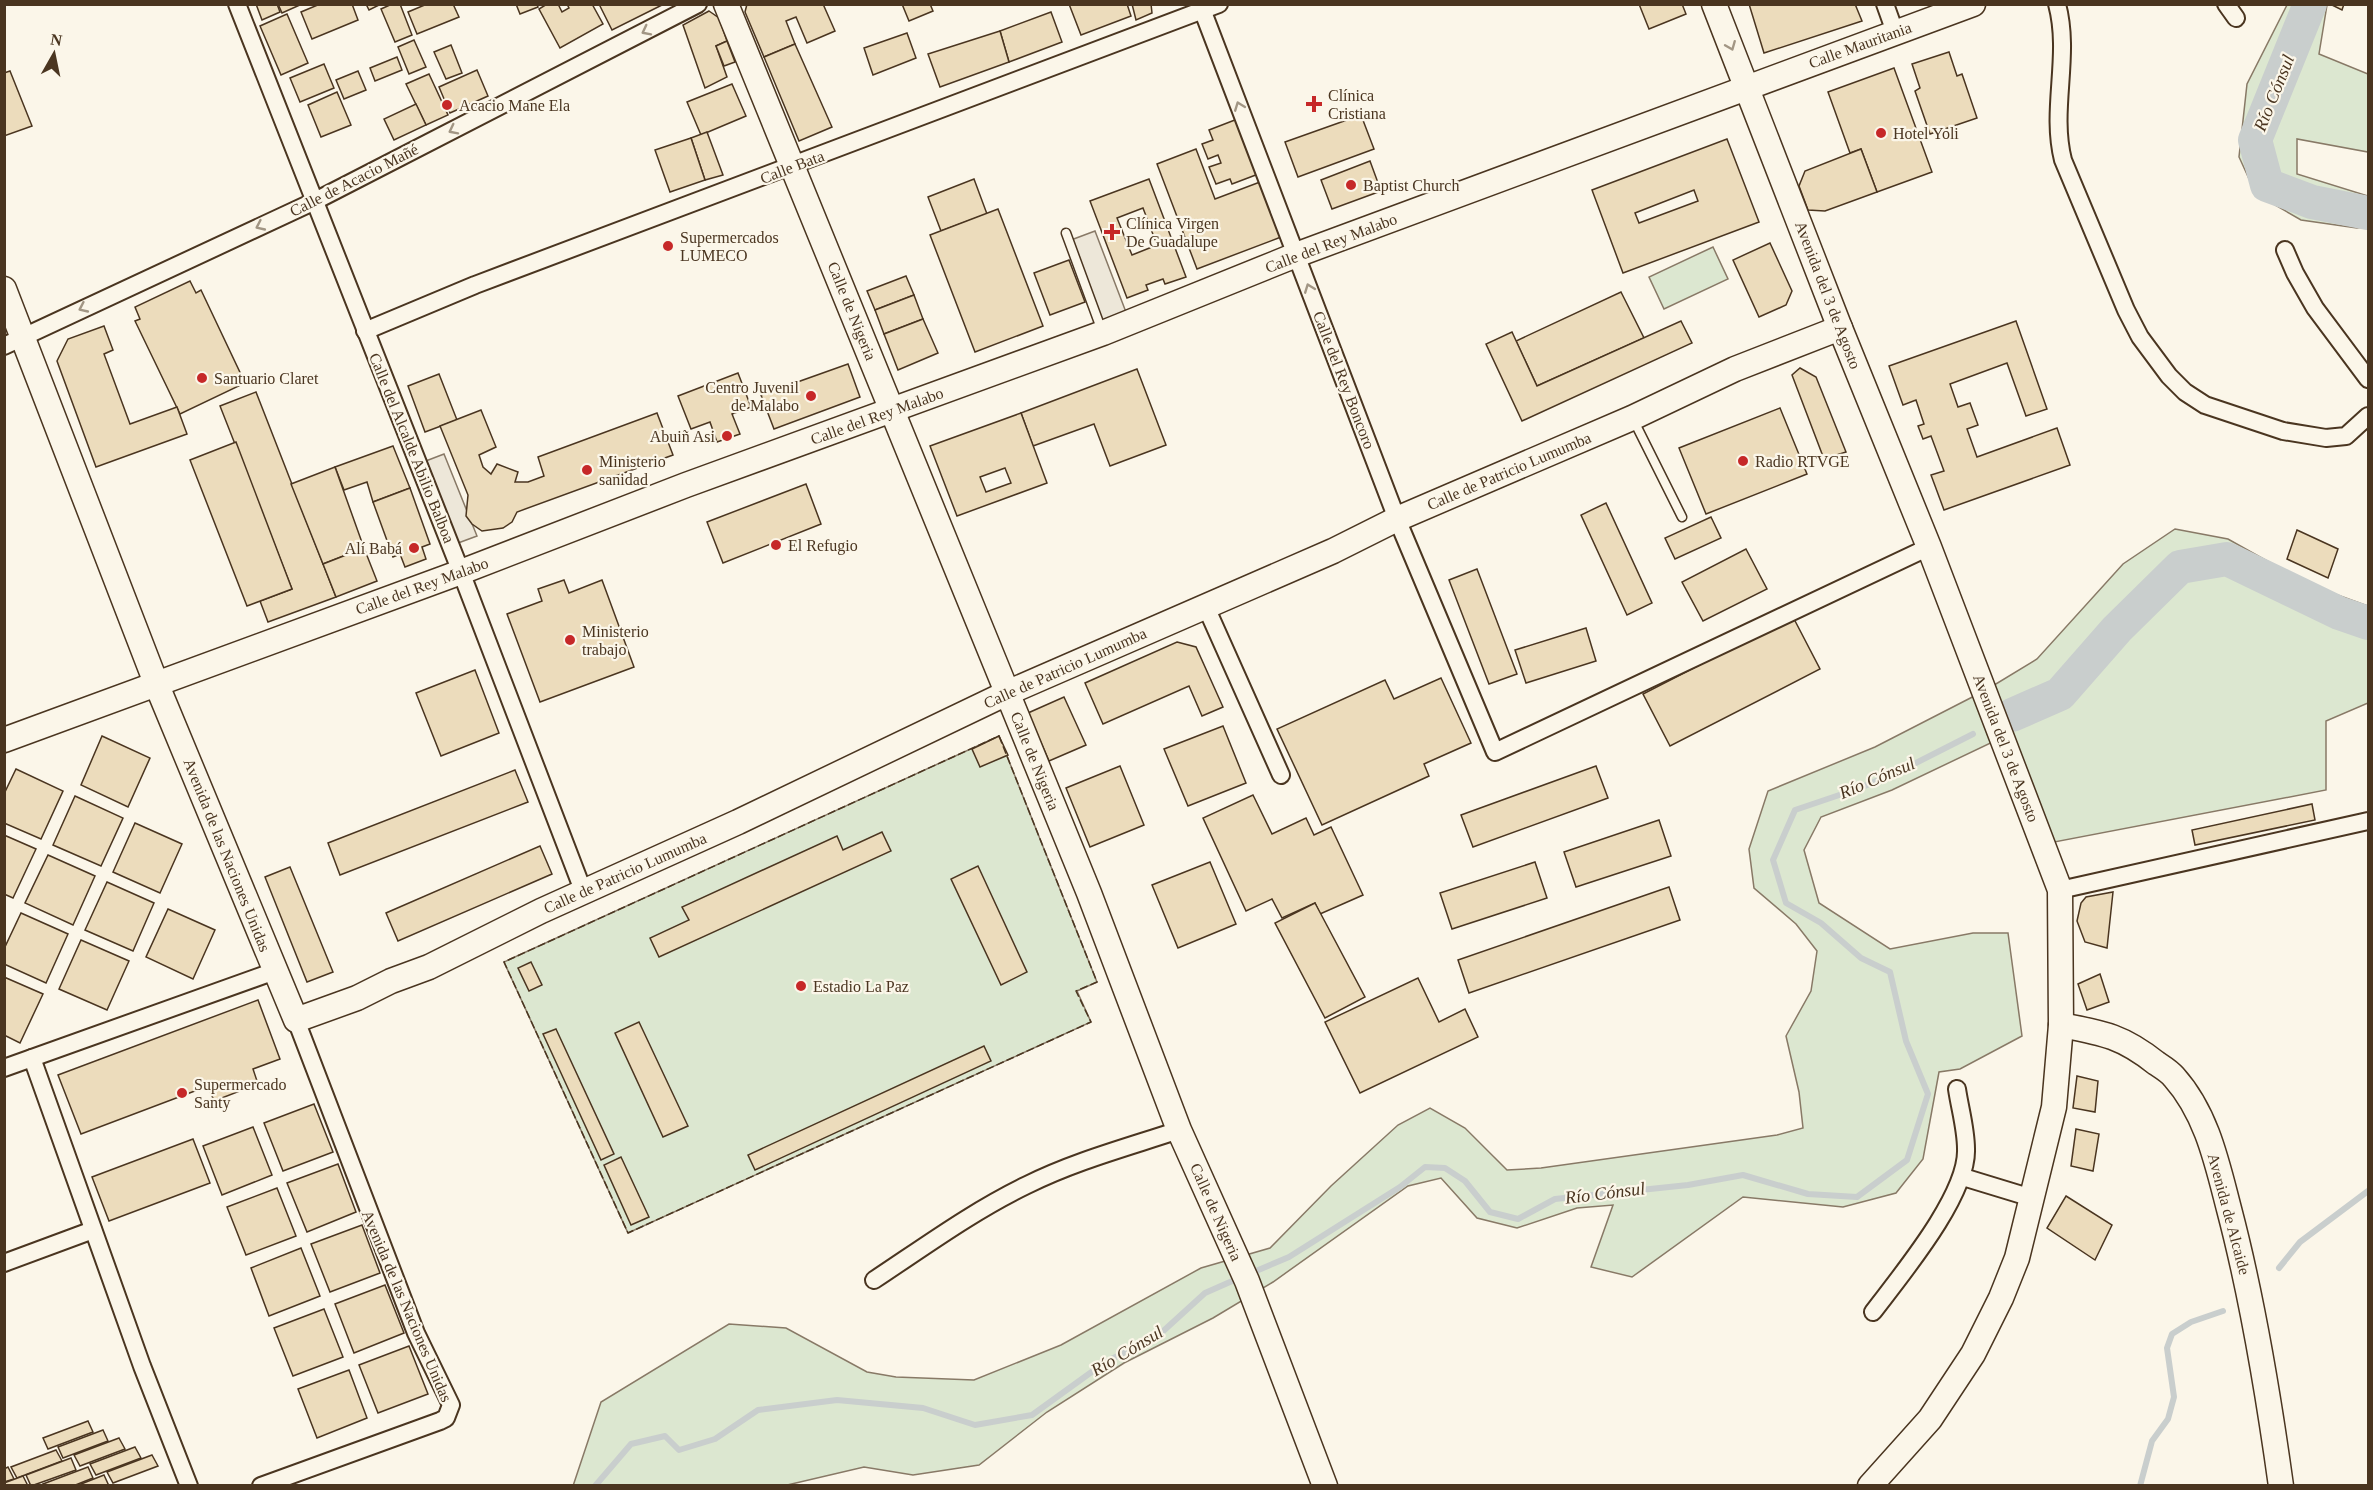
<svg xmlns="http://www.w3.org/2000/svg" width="2373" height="1490" font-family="Georgia,serif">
<rect width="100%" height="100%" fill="#fbf6e9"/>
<g fill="#dce7d0" stroke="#887966" stroke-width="1.5">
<path d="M2287 5H2327L2319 54 2368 74V152L2297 139V174L2368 196V226L2357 228 2301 220 2256 194 2239 157 2247 84Z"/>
<path d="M1713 247 1728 279 1664 309 1649 277Z"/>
<path d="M2175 529 2228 539 2310 585 2368 606V703L2326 721V790L2044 844 2003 737 1892 790 1821 817 1804 850 1819 903 1890 949 1973 933H2008L2022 1036 1960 1069 1939 1072 1923 1159 1896 1193 1843 1207 1743 1197 1632 1277 1591 1267 1613 1205 1577 1208 1517 1228 1477 1218 1441 1178 1408 1186 1273 1282 1213 1318 1124 1363 1047 1412 979 1465 913 1475 864 1467 783 1486H573L601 1402 729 1324 786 1328 867 1372 896 1377 974 1380 1061 1345 1201 1268 1270 1248 1331 1186 1398 1125 1430 1108 1465 1128 1507 1170 1541 1168 1777 1135 1803 1128 1799 1092 1786 1036 1811 991 1817 951 1796 924 1754 888 1749 849 1768 791 1875 747 1986 690 2037 659 2123 564Z"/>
<path d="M999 736 1097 982 1077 991 1091 1022 628 1233 504 962Z"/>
</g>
<g fill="#ede7d9" stroke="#887966" stroke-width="1.5">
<path d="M1095 231 1129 320 1105 329 1071 240Z"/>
<path d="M444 454 477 536 450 546 418 464Z"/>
</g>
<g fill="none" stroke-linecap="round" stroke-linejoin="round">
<g stroke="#c9cecd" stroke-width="6">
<path d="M2279 1268 2300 1242 2368 1191"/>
<path d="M1249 1274 1289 1257 1400 1187 1425 1167 1445 1168 1465 1181 1490 1212 1518 1219 1555 1199 1688 1185 1743 1175 1808 1194 1857 1197 1907 1160 1928 1094 1906 1041 1890 972 1861 958 1821 923 1786 903 1773 860 1795 810 1860 788 1906 768 1973 734"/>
<path d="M595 1486 631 1444 665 1436 679 1450 715 1439 758 1410 837 1400 923 1408 975 1425 1032 1415 1104 1363 1160 1334 1205 1293 1239 1278"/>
<path d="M2140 1486 2152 1441 2168 1419 2174 1397 2167 1348 2172 1334 2191 1322 2223 1311"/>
</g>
<g stroke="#c9cecd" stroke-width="34">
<path d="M2310 4 2255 140 2267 185 2312 202 2368 213"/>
<path d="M2012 715 2060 694 2117 629 2180 567 2227 559 2339 613 2368 623"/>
</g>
</g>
<g fill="#ecdcbc" stroke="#4a3520" stroke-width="1.5" fill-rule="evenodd">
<path d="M256 4H277L280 12 262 20Z"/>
<path d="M278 4H302L282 13Z"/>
<path d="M320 4H352L358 20 312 39 301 12Z"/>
<path d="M366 4H381L369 10Z"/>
<path d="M392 4H400L412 35 395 42 381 9Z"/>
<path d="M427 4H453L459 17 417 34 408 12Z"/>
<path d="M516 4H537L538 7 520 14Z"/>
<path d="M547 4H558L562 12 569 8 567 4H592L603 24 560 48 539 9Z"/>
<path d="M599 4H664L612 30Z"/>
<path d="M747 4H823L835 31 807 43 796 17 786 21 795 44 764 57 745 12Z"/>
<path d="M902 4H930L933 11 909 21Z"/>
<path d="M1069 4H1127L1131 16 1081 35Z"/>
<path d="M1132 4H1151L1152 13 1136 20Z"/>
<path d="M1639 4H1682L1686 14 1649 29Z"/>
<path d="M1749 4H1855L1862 21 1764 53Z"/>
<path d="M2330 4H2344L2342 10Z"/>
<path d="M709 11 719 18 727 41 716 46 727 77 705 88 683 25Z"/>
<path d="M1051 12 1062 42 1009 62 1000 31Z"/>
<path d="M287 14 308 63 281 75 260 26Z"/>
<path d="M1000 31 1009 62 940 87 928 54Z"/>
<path d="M907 33 916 58 873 75 864 48Z"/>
<path d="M414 40 426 67 409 74 398 47Z"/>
<path d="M727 41 735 62 724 66 716 46Z"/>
<path d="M795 44 832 127 799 141 764 57Z"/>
<path d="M451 45 462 73 446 79 434 52Z"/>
<path d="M1949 52 1957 76 1962 74 1977 118 1930 134 1915 91 1920 88 1912 64Z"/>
<path d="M397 57 402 70 375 81 370 68Z"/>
<path d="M324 64 334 88 300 102 290 78Z"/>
<path d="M1894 68 1932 172 1877 192 1861 149 1850 153 1828 92Z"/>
<path d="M477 70 488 96 450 113 439 87Z"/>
<path d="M10 71 32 126 4 136V73Z"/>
<path d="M358 71 366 90 344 99 336 80Z"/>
<path d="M429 74 448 115 426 125 406 84Z"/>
<path d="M732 84 746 116 701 135 687 102Z"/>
<path d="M337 92 351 125 321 137 308 105Z"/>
<path d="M416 104 426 125 394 140 384 119Z"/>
<path d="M1361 115 1374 149 1298 177 1285 142Z"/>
<path d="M1240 118 1261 173 1232 184 1230 179 1216 184 1209 167 1221 163 1218 155 1208 159 1202 144 1213 140 1209 130Z"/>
<path d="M707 132 723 175 705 180 691 138Z"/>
<path d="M691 138 705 180 670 192 655 150Z"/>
<path d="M1727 139 1759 222 1623 273 1592 190ZM1694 190 1698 201 1639 223 1635 213Z"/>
<path d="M1196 149 1215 199 1260 182 1281 237 1197 269 1157 164Z"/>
<path d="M1861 149 1877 192 1825 211 1808 210 1799 186 1805 171Z"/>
<path d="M1370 161 1381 191 1332 209 1321 180Z"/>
<path d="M974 179 987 214 941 231 928 197Z"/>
<path d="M1149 179 1186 277 1165 284 1163 279 1146 285 1148 290 1127 298 1090 201ZM1143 208 1157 245 1132 255 1117 218Z"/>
<path d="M998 209 1043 326 975 352 930 235Z"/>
<path d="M1770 243 1792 291 1786 305 1759 317 1733 260Z"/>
<path d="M1069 260 1085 302 1050 315 1034 273Z"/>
<path d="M906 276 914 295 875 310 867 291Z"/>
<path d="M190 281 196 293 201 290 245 383 180 414 135 321 140 319 135 307Z"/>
<path d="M1621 292 1644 338 1537 386 1516 341Z"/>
<path d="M914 295 923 319 884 334 875 310Z"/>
<path d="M923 319 938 353 898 370 884 334Z"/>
<path d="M1681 321 1692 343 1522 421 1486 344 1512 332 1537 386Z"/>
<path d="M2016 321 2047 409 2026 416 2007 363 1950 384 1958 407 1970 403 1978 425 1967 429 1977 457 2057 428 2070 465 1944 510 1931 475 1944 471 1931 436 1923 439 1918 426 1924 424 1916 400 1903 405 1889 366Z"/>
<path d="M104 326 113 350 104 354 130 424 177 407 187 434 96 467 57 361 68 339Z"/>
<path d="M848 364 860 397 774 429 761 395Z"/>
<path d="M1800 368 1816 377 1846 452 1824 459 1792 375Z"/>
<path d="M1137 369 1166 445 1110 466 1094 424 1033 446 1021 413Z"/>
<path d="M738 373 751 407 732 414 740 434 717 442 710 422 691 429 678 396Z"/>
<path d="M439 374 457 420 425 432 408 386Z"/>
<path d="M256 392 336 597 268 622 260 601 292 589 220 406Z"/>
<path d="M1780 408 1807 474 1706 514 1679 448Z"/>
<path d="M481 410 496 447 479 455 483 467 491 474 497 464 518 472 515 482H528L544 476 538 457 657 413 673 455 517 512 512 522 503 528 482 531 472 524 466 516 468 495 440 426Z"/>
<path d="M1021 413 1047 483 957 516 930 446ZM1005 468 1011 483 986 492 980 477Z"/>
<path d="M236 442 292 589 247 606 190 460Z"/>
<path d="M393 446 410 488 373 502 367 482 344 490 335 467Z"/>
<path d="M335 467 364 548 323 564 291 484Z"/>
<path d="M806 484 821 524 723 563 707 522Z"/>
<path d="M410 488 430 544 422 547 426 559 405 567 400 554 393 557 373 502Z"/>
<path d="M1606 503 1652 603 1627 615 1581 515Z"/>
<path d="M1711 517 1721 538 1675 559 1665 538Z"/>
<path d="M2297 530 2338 549 2328 578 2287 559Z"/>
<path d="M364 548 377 581 336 597 323 564Z"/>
<path d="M1746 549 1767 589 1703 621 1682 582Z"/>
<path d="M1477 569 1517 674 1489 684 1449 580Z"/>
<path d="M564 580 569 593 602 580 634 667 540 702 507 614 542 601 538 589Z"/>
<path d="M1793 617 1820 669 1670 746 1643 694Z"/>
<path d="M1586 628 1596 661 1526 683 1515 650Z"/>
<path d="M1177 642 1196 647 1223 707 1202 716 1189 686 1103 724 1085 683Z"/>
<path d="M475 670 499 733 441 756 416 693Z"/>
<path d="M1441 678 1471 743 1424 764 1429 776 1322 825 1277 729 1385 680 1394 699Z"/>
<path d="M1064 697 1086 745 1049 761 1028 713Z"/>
<path d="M1223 726 1246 783 1188 806 1164 749Z"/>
<path d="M102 736 150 758 128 807 81 785Z"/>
<path d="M999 736 1008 755 980 767 972 749Z"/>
<path d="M1120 766 1144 825 1090 847 1066 788Z"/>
<path d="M1596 766 1608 798 1473 847 1461 815Z"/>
<path d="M16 769 63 791 41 839 4 823V794Z"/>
<path d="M515 770 528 802 340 875 328 843Z"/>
<path d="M1253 795 1272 834 1306 818 1314 835 1331 827 1363 895 1320 914 1315 903 1282 918 1272 899 1246 911 1203 818Z"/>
<path d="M75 796 123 818 101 866 53 845Z"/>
<path d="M2312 804 2315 820 2195 845 2192 830Z"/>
<path d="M1659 820 1671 856 1576 887 1564 852Z"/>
<path d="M135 823 182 844 160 893 113 872Z"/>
<path d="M882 832 891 851 659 957 650 938 689 920 682 907 837 836 843 850Z"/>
<path d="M4 835 36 849 13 898 4 894Z"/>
<path d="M540 846 552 874 398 941 386 913Z"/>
<path d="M48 855 95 876 73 925 25 903Z"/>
<path d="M1210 862 1236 924 1178 948 1152 885Z"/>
<path d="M1535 862 1547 898 1452 929 1440 893Z"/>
<path d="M978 866 1027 972 1001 985 951 879Z"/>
<path d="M290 867 333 972 307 982 265 877Z"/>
<path d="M107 882 154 903 133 951 85 930Z"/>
<path d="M1669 887 1680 920 1469 993 1458 960Z"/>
<path d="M2113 892 2107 948 2085 942 2077 921 2081 903 2086 897Z"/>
<path d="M1315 903 1365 997 1325 1018 1275 923Z"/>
<path d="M168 909 215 930 193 979 146 957Z"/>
<path d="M21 913 68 934 46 983 4 964V949Z"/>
<path d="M81 940 129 961 107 1010 59 989Z"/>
<path d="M531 962 542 985 529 991 518 968Z"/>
<path d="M2100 974 2109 1002 2087 1010 2078 984Z"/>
<path d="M4 977 43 994 20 1043 4 1035Z"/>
<path d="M1418 978 1439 1022 1465 1009 1478 1037 1360 1093 1325 1022Z"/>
<path d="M258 1000 280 1059 253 1069 258 1084 214 1101 208 1086 81 1134 58 1075Z"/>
<path d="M639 1022 688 1126 663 1137 615 1033Z"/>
<path d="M556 1029 614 1154 601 1160 543 1034Z"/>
<path d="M984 1046 991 1061 755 1170 748 1155Z"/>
<path d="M2077 1076 2098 1081 2095 1112 2073 1108Z"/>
<path d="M314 1104 333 1152 283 1171 264 1123Z"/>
<path d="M253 1127 272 1175 222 1195 203 1146Z"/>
<path d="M2076 1129 2099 1134 2093 1171 2071 1166Z"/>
<path d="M193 1139 210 1183 109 1221 92 1177Z"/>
<path d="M621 1157 649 1217 631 1225 604 1165Z"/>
<path d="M338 1164 356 1212 307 1232 287 1183Z"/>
<path d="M277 1188 296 1236 246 1255 227 1207Z"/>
<path d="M2066 1196 2112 1225 2095 1260 2047 1228Z"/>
<path d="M362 1225 380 1273 330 1292 311 1244Z"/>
<path d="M301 1248 320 1296 269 1316 251 1268Z"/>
<path d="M385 1285 404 1333 354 1353 335 1304Z"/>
<path d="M324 1309 343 1357 293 1376 274 1328Z"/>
<path d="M409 1346 428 1394 378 1413 359 1365Z"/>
<path d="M349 1370 367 1418 317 1438 298 1389Z"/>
<path d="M88 1421 93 1432 48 1449 43 1438Z"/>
<path d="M103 1430 108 1441 63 1458 58 1447Z"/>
<path d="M119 1438 125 1449 80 1466 74 1455Z"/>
<path d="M135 1447 141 1458 96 1475 90 1464Z"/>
<path d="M56 1450 62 1461 17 1478 11 1467Z"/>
<path d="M152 1455 158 1466 113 1483 107 1472Z"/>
<path d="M71 1458 76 1470 31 1486 26 1475Z"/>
<path d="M8 1467 14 1479 4 1482V1469Z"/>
<path d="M88 1467 93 1478 73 1486H44L43 1484Z"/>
<path d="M104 1475 109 1486H76Z"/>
<path d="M23 1476 28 1486H4V1483Z"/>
</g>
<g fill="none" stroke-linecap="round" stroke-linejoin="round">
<defs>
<g id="lane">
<path d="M1066 233 1102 331"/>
<path d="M1634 421 1682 517"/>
</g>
<g id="street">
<path d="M237 4 461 572 584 893"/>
<path d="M1200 4 1397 519 1495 752 1929 547"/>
<path d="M1885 4 1895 32"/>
<path d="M2057 4C2071 56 2050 109 2063 160L2126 310 2140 337 2169 376 2185 392 2205 405 2283 431 2326 438 2346 436 2368 416"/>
<path d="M2226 4 2236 18"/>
<path d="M2285 250 2295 273 2315 308 2368 379"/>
<path d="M365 331 475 285 1219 4"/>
<path d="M4 346 315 201 698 4"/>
<path d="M1206 607 1281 775"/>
<path d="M2060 890 2368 821"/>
<path d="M32 1058 142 1366 189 1486"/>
<path d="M4 1068 275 971"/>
<path d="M1963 1177 2032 1198"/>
<path d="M4 1263 93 1230"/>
<path d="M874 1280C924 1247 973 1211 1027 1185 1075 1161 1128 1147 1179 1130"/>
<path d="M1873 1312C1901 1275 1968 1195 1966 1149 1966 1129 1960 1109 1957 1089"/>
<path d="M261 1486 440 1421 446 1418 451 1405 416 1333 296 1020"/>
</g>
<g id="secondary">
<path d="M726 4 1089 893 1179 1130 1247 1281 1325 1486"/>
<path d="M1714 4 1840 328 1929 547 2060 890 2061 1025 2054 1107 2017 1258 2001 1298 1973 1354 1930 1419 1870 1486"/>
<path d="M4 289 156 683 296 1020 357 998 391 981 429 967 541 911 738 822 1007 693 1333 551 1397 519 1632 418 1735 369 1840 328"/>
<path d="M4 740 461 572 686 485 1103 333 1296 255 1973 4"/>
<path d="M2061 1025C2103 1033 2122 1036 2156 1063 2162 1067 2169 1071 2174 1077 2207 1114 2217 1163 2229 1209 2253 1300 2268 1392 2281 1486"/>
</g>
</defs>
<use href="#lane" stroke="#4a3520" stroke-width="11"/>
<use href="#street" stroke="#4a3520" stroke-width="20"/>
<use href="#secondary" stroke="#4a3520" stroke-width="27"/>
<use href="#lane" stroke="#fbf6e9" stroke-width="8"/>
<use href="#street" stroke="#fbf6e9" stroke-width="16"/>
<use href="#secondary" stroke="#fbf6e9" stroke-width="24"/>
<path stroke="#4a3520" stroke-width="1.5" stroke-dasharray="8 3" stroke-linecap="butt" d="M999 736 1097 982 1076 991 1091 1022 628 1233 504 962Z"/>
</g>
<defs><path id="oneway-chevron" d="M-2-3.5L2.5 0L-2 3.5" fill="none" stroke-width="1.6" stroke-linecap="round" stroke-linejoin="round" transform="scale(1.5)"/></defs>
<g stroke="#a29684">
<use href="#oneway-chevron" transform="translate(646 31) rotate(153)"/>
<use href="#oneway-chevron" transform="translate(1731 46) rotate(68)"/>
<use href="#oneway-chevron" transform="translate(1239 106) rotate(-111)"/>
<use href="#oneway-chevron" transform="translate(453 130) rotate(153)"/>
<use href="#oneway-chevron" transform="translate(260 226) rotate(155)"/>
<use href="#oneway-chevron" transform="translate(1309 288) rotate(-111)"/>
<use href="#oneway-chevron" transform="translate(83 308) rotate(155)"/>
</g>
<g fill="#c62828" stroke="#fbf6e9" stroke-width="2">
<path d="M1311 95h6v6h6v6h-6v6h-6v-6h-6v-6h6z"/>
<circle cx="447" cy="105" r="6"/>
<circle cx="1881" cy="133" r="6"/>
<circle cx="1351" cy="185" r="6"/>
<path d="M1109 223h6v6h6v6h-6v6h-6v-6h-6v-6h6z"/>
<circle cx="668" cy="246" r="6"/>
<circle cx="202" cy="378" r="6"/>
<circle cx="811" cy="396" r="6"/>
<circle cx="727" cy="436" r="6"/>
<circle cx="1743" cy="461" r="6"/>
<circle cx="587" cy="470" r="6"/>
<circle cx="776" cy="545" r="6"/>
<circle cx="414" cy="548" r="6"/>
<circle cx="570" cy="640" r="6"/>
<circle cx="801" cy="986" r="6"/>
<circle cx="182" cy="1093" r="6"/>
</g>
<g text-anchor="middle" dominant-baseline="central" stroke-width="4.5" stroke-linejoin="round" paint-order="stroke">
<g font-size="16" fill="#4a3520" stroke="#fbf6e9">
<text transform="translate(1860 45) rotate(-20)">Calle Mauritania</text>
<text transform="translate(792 167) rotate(-21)">Calle Bata</text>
<text transform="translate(354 180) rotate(-27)">Calle de Acacio Mañé</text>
<text transform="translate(1331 243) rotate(-21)">Calle del Rey Malabo</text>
<text transform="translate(1828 295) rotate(69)">Avenida del 3 de Agosto</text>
<text transform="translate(852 311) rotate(68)">Calle de Nigeria</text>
<text transform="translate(1344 380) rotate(69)">Calle del Rey Boncoro</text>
<text transform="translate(877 416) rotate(-20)">Calle del Rey Malabo</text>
<text transform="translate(412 448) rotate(68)">Calle del Alcalde Abilio Balboa</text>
<text transform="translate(1509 471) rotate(-23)">Calle de Patricio Lumumba</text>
<text transform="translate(422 586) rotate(-20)">Calle del Rey Malabo</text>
<text transform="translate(1065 668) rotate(-24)">Calle de Patricio Lumumba</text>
<text transform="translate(2006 748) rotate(69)">Avenida del 3 de Agosto</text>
<text transform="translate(1035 761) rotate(68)">Calle de Nigeria</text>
<text transform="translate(227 855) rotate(68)">Avenida de las Naciones Unidas</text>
<text transform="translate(625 873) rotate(-24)">Calle de Patricio Lumumba</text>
<text transform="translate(1216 1212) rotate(66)">Calle de Nigeria</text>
<text transform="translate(2229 1214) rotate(75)">Avenida de Alcaide</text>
<text transform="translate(407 1306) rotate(67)">Avenida de las Naciones Unidas</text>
</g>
<g font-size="16" fill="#4a3520" stroke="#fbf6e9" text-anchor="start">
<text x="1328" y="95">Clínica<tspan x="1328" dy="18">Cristiana</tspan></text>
<text x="459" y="105">Acacio Mane Ela</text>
<text x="1893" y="133">Hotel Yoli</text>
<text x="1363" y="185">Baptist Church</text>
<text x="1126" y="223">Clínica Virgen<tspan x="1126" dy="18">De Guadalupe</tspan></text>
<text x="680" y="237">Supermercados<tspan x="680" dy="18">LUMECO</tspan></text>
<text x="214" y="378">Santuario Claret</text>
<text x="799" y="387" text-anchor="end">Centro Juvenil<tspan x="799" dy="18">de Malabo</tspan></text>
<text x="715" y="436" text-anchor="end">Abuiñ Asi</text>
<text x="599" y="461">Ministerio<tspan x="599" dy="18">sanidad</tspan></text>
<text x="1755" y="461">Radio RTVGE</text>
<text x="788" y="545">El Refugio</text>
<text x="402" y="548" text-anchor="end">Alí Babá</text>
<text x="582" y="631">Ministerio<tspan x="582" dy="18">trabajo</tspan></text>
<text x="813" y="986">Estadio La Paz</text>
<text x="194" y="1084">Supermercado<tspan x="194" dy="18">Santy</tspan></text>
</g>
<g font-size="18" font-style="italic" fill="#4a3520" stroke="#fbf6e9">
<text transform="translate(2274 93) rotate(-68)">Río Cónsul</text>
<text transform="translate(1877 778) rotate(-23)">Río Cónsul</text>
<text transform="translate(1605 1193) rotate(-7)">Río Cónsul</text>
<text transform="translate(1127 1351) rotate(-31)">Río Cónsul</text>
</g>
</g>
<rect width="2373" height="1490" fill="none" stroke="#4a3520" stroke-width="12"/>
<g transform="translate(54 54) rotate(9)" stroke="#fbf6e9" stroke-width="4.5" paint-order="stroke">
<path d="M0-4.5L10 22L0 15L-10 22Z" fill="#4a3520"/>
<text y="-9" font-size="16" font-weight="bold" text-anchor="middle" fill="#4a3520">N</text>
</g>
</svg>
